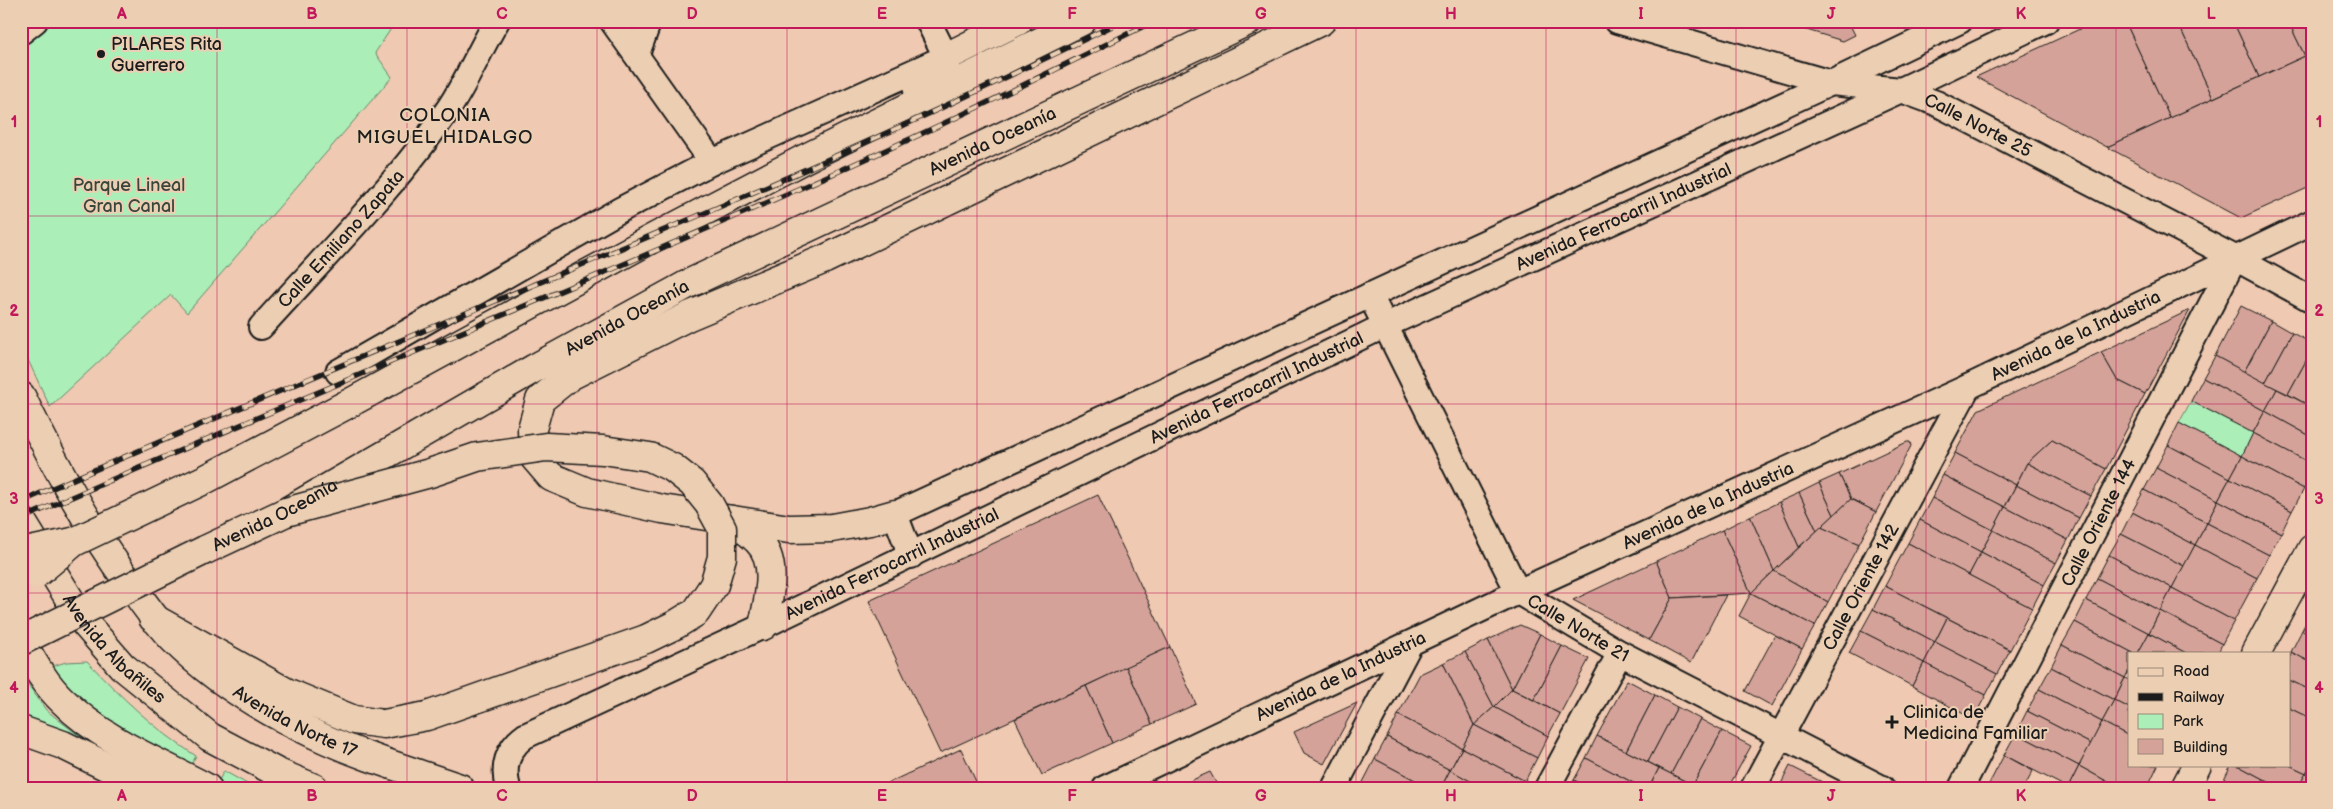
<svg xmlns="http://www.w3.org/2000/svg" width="2333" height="809" font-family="'Balsamiq Sans',sans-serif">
<rect width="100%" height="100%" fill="#efc9b1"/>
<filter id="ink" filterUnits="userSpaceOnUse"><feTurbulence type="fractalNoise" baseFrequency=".02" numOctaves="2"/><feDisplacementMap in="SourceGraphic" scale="10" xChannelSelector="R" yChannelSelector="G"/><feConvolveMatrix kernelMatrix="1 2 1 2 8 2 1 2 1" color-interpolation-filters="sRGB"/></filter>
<g filter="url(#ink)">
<g fill="#abeeb8" stroke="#64856a">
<path d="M53 21H396L375 53 392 77 187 313 171 295 50 407 21 345V47Z"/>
<path d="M2191 401 2253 433 2242 456 2179 423Z"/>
<path d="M87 661C122 698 153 728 196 756L190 766C143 738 83 712 50 667L66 662Z"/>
<path d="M27 683 46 710 73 731 174 788H162L21 722V686Z"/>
<path d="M224 771 249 785 252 788H230L218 782Z"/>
</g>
<g fill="#d4a298" stroke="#1c1c1c">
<path d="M1777 21H1848L1855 35 1843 41Z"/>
<path d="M2097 21H2125L2170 118 2107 147 1976 77Z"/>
<path d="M2125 21H2177L2213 98 2170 118Z"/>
<path d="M2177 21H2233L2259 77 2213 98Z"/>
<path d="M2233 21H2288L2305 56 2259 77Z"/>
<path d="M2288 21H2312V53L2305 56Z"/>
<path d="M2312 53V72L2305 56Z"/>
<path d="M2305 56 2312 72V186L2241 218 2107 147Z"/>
<path d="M2241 306 2271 321 2244 372 2215 356Z"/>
<path d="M2190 310 2145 394 2117 380 2101 352Z"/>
<path d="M2271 321 2292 333 2265 383 2244 372Z"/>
<path d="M2292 333 2312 343V350L2288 394 2265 383Z"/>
<path d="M2312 350V403L2310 406 2288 394Z"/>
<path d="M2101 352 2117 380 2145 394 2106 469 2052 440 2027 463 2016 485 1955 453 1978 410Z"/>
<path d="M2215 356 2277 389 2265 411 2203 378Z"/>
<path d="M2203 378 2265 411 2253 433 2191 401Z"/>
<path d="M2277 389 2312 407V437L2265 411Z"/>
<path d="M2265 411 2312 437V464L2253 433Z"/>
<path d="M2179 423 2242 456 2230 478 2168 445Z"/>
<path d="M2253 433 2312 464V474L2304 489 2242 456Z"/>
<path d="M2052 440 2106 469 2091 496 2027 463Z"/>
<path d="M1907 442H1910L1911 446 1876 512 1851 499 1839 474Z"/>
<path d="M2168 445 2230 478 2218 500 2156 468Z"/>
<path d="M1955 453 2016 485 2005 507 1943 475Z"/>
<path d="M2242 456 2304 489 2292 511 2230 478Z"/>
<path d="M2027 463 2091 496 2079 518 2016 485Z"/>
<path d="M2156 468 2218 500 2207 523 2144 490Z"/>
<path d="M1839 474 1851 499 1834 515 1819 483Z"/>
<path d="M1943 475 2005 507 1993 530 1932 498Z"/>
<path d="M2230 478 2292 511 2281 533 2218 500Z"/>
<path d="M1819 483 1834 515 1817 531 1799 493Z"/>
<path d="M2016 485 2079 518 2068 540 2005 507Z"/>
<path d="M2144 490 2207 523 2195 545 2132 512Z"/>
<path d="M1799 493 1817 531 1799 547 1779 502Z"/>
<path d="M1098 495 1170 647 940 753 869 601Z"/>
<path d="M1932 498 1993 530 1981 552 1920 520Z"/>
<path d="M1851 499 1876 512 1859 544 1821 527Z"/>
<path d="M2218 500 2281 533 2269 555 2207 523Z"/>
<path d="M1779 502 1799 547 1774 571 1750 516Z"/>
<path d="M2005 507 2068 540 2056 563 1993 530Z"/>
<path d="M2132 512 2195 545 2184 566 2121 534Z"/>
<path d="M1750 516 1774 571 1751 593 1722 530Z"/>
<path d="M1920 520 1981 552 1969 575 1908 543Z"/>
<path d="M2207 523 2269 555 2257 578 2195 545Z"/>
<path d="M1821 527 1859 544 1828 602 1774 571Z"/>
<path d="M1722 530 1751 593 1672 598 1656 561Z"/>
<path d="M1993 530 2056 563 2044 585 1981 552Z"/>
<path d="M2121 534 2184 566 2172 588 2109 555Z"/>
<path d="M1908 543 2032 608 2010 650 1885 586Z"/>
<path d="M2195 545 2257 578 2234 621 2172 588Z"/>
<path d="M1981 552 2044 585 2032 608 1969 575Z"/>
<path d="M2109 555 2172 588 2160 611 2097 578Z"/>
<path d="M1656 561 1672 598 1649 640 1573 600Z"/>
<path d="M1774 571 1828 602 1815 626 1751 593Z"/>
<path d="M2097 578 2160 611 2149 633 2086 600Z"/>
<path d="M1885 586 1947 618 1935 642 1873 609Z"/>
<path d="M2172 588 2234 621 2222 644 2160 611Z"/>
<path d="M1751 593 1815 626 1802 649 1739 616Z"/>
<path d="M1726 595 1691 663 1649 640 1672 598Z"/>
<path d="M2086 600 2149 633 2138 653H2133L2075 622Z"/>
<path d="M1873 609 1935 642 1924 663 1861 631Z"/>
<path d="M2160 611 2222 644 2218 653H2186L2149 633Z"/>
<path d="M2312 611V635L2302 630Z"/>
<path d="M1947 618 2010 650 1997 674 1935 642Z"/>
<path d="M2075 622 2133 653H2129V670L2125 678 2062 645Z"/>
<path d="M1520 625 1540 634 1512 689 1488 640Z"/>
<path d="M2302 630 2312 635V663L2291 652Z"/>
<path d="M1861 631 1924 663 1912 686 1849 653Z"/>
<path d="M2149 633 2186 653H2138Z"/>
<path d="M1540 634 1562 646 1534 700 1512 689Z"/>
<path d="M1775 635 1802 649 1772 706 1745 691Z"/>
<path d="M1488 640 1512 689 1494 707 1465 652Z"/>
<path d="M1935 642 1997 674 1986 695 1924 663Z"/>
<path d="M2062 645 2125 678 2114 700 2051 667Z"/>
<path d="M1562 646 1589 659 1560 714 1534 700Z"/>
<path d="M1170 647 1196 704 1152 724 1126 667Z"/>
<path d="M1465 652 1494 707 1474 725 1443 663Z"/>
<path d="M2291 652 2312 663V691L2289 680Z"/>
<path d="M1443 663 1474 725 1462 748 1398 715 1420 674Z"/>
<path d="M1924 663 1986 695 1973 719 1912 686Z"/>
<path d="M1126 667 1152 724 1112 743 1086 686Z"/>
<path d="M2051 667 2114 700 2102 722 2039 689Z"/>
<path d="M2125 678 2129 680V708L2114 700Z"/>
<path d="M1627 680 1655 695 1626 751 1597 736Z"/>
<path d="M2289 680 2312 691V719L2289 708Z"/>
<path d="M1086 686 1112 743 1042 775 1015 719Z"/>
<path d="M1512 689 1560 714 1548 736 1494 707Z"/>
<path d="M2039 689 2102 722 2091 744 2027 711Z"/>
<path d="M1655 695 1677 707 1648 762 1626 751Z"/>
<path d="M2114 700 2129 708V736L2102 722Z"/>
<path d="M1357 703 1324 764 1304 753 1294 732Z"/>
<path d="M1494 707 1548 736 1537 758 1474 725Z"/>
<path d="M1677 707 1700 719 1671 774 1648 762Z"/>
<path d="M2289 708 2312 719V762L2306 773 2289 765Z"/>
<path d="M2027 711 2091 744 2079 766 2016 733Z"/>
<path d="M1398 715 1462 748 1450 770 1387 737Z"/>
<path d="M1700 719 1722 731 1693 785 1671 774Z"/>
<path d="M2102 722 2129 736V765H2158L2147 788H2119L2079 766Z"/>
<path d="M1474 725 1537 758 1525 781 1462 748Z"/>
<path d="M1722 731 1751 746 1728 788H1698L1693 785Z"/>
<path d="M2016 733 2079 766 2068 788 2004 755Z"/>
<path d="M1597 736 1659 768 1649 788H1643L1586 758Z"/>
<path d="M1387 737 1450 770 1441 788H1430L1375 759Z"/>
<path d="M1462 748 1525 781 1521 788H1483L1450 770Z"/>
<path d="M961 749 979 788H877Z"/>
<path d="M2004 755 2033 771 2024 788H1987Z"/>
<path d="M1586 758 1643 788H1589L1574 780Z"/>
<path d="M1375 759 1430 788H1360Z"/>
<path d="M2312 762V777L2306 773Z"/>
<path d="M2231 765H2237L2280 788H2226L2221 785Z"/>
<path d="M2237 765H2289L2306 773 2298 788H2280Z"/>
<path d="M1790 766 1820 781 1817 788H1779Z"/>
<path d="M2079 766 2119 788H2068Z"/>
<path d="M1659 768 1671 774 1698 788H1649Z"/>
<path d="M1450 770 1483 788H1441Z"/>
<path d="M1210 772 1219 788H1191L1188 782Z"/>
<path d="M2306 773 2312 777V788H2298Z"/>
<path d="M1574 780 1589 788H1570Z"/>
<path d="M1820 781 1832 788H1817Z"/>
<path d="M1188 782 1191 788H1176Z"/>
</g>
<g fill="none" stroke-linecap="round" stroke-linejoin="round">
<defs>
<g id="street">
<path d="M612 21 712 162"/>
<path id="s1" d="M1617 21 1831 83 1901 90 1936 103 2235 258 2312 300"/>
<path d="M21 32 35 21"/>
<path d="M637 54 649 21"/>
<path id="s2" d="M1370 295 1518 592 1620 653 1882 788"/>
<path id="s3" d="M261 327C325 256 395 187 449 108 467 81 480 49 497 21"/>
<path d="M338 372 620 210 712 162 946 57 928 21"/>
<path d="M911 556 895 514 1831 83 1960 21"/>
<path id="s4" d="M508 788C502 767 507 749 525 736L763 626 1384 326 1901 90 2046 21"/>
<path id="s5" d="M1105 788 1518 592 1968 387 2312 222"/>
<path d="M1334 788 1410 644"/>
<path d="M1547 788 1620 653"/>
<path id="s6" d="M1753 788 1968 387"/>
<path id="s7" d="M1961 788 2235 258"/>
</g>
<g id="secondary">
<path d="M946 57 1018 21"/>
<path d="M895 514 870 521 832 528 789 529 662 509 587 492 551 477 533 456 532 429 540 400 570 376 689 316 825 259 1321 21"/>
<path d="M732 520C741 527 750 533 757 540 780 562 768 600 763 626"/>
<path d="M21 641C33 662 45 684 63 701 102 740 158 762 207 788"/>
<path d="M2256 653 2312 549"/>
<path d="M21 730 63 745 150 788"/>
<path d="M2185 788 2197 765"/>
</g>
<g id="primary">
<path id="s8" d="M21 396C53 461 86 524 129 583 143 602 156 622 173 639 213 679 263 710 314 734 360 756 411 771 460 788"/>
<path id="s9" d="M21 520 83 621 122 666 210 737 278 773 314 788"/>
</g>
<g id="highway">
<path d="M918 90C935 82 948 77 946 57"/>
<path d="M346 405 655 237 802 160 1082 21"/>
<path id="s10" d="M205 550 286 512 535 368 690 283 1248 21"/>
<path d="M153 618 286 692 354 720 384 724"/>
</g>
</defs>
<use href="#street" stroke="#1c1c1c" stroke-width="28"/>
<use href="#secondary" stroke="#1c1c1c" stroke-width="31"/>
<use href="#primary" stroke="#1c1c1c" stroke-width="31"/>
<use href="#highway" stroke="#1c1c1c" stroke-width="31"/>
<use href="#street" stroke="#ecceb2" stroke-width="24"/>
<use href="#secondary" stroke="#ecceb2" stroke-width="28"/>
<use href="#primary" stroke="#ecceb2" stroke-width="28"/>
<use href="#highway" stroke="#ecceb2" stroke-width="28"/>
<defs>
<g id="rail">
<path d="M21 502C257 398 496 302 733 201 864 145 994 84 1122 21"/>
<path d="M21 519C315 390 615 273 908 140 991 102 1072 61 1154 21"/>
</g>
</defs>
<use href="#rail" stroke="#1c1c1c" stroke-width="5.5"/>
<use href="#rail" stroke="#ecceb2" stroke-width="4" stroke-dasharray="11" stroke-linecap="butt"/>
<defs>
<g id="highway-bridge">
<path d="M286 512 430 473 477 457 546 447 603 450 650 457 673 468 692 483 709 504 722 528V557L714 585 696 612 675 625 646 639 427 716 384 724"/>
<path d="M21 553 73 542"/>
<path d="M36 574 74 542 206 479 346 405"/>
<path d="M21 641 205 550"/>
</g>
</defs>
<use href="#highway-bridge" stroke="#1c1c1c" stroke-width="31" stroke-linecap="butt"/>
<use href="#highway-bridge" stroke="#ecceb2" stroke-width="28"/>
</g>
</g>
<path fill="none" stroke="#c2185b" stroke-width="1" stroke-opacity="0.55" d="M217 21V788M407 21V788M597 21V788M787 21V788M977 21V788M1167 21V788M1356 21V788M1546 21V788M1736 21V788M1926 21V788M2116 21V788M21 216H2312M21 404H2312M21 593H2312"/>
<g fill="#1c1c1c" stroke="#ecceb2" stroke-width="2">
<circle cx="101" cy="54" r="5"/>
<path d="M1889.5 714.5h5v5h5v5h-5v5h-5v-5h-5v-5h5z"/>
</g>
<g text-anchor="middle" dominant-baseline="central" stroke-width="4" stroke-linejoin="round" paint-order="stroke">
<g font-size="18" fill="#1c1c1c" stroke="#ecceb2" text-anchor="start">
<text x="111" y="44">PILARES Rita<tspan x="111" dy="21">Guerrero</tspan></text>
<text x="1903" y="712">Clinica de<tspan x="1903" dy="21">Medicina Familiar</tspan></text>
</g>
<g font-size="18" fill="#1c1c1c" stroke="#ecceb2">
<text stroke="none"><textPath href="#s1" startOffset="378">Calle Norte 25</textPath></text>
<text stroke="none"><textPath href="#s10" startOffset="888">Avenida Oceanía</textPath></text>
<text stroke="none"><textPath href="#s4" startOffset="1274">Avenida Ferrocarril Industrial</textPath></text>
<text stroke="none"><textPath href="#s3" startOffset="119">Calle Emiliano Zapata</textPath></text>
<text stroke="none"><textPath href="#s10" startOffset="482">Avenida Oceanía</textPath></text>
<text stroke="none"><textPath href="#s5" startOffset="1071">Avenida de la Industria</textPath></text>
<text stroke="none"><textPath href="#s4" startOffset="869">Avenida Ferrocarril Industrial</textPath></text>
<text stroke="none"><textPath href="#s5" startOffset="666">Avenida de la Industria</textPath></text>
<text stroke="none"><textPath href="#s10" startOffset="78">Avenida Oceanía</textPath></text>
<text stroke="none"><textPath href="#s7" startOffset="299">Calle Oriente 144</textPath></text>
<text stroke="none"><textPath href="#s4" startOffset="464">Avenida Ferrocarril Industrial</textPath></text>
<text stroke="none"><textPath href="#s6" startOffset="228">Calle Oriente 142</textPath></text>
<text stroke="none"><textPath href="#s2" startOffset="402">Calle Norte 21</textPath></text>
<text stroke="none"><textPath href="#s9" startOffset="160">Avenida Albañiles</textPath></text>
<text stroke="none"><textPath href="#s5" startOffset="261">Avenida de la Industria</textPath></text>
<text stroke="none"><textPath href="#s8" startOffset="436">Avenida Norte 17</textPath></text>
</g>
<g font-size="18" fill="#39463b" stroke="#ecceb2">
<text x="129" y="185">Parque Lineal<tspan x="129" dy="21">Gran Canal</tspan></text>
</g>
<g font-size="19" letter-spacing="1" fill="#1c1c1c" stroke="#ecceb2">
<text x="445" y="115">COLONIA<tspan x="445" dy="22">MIGUEL HIDALGO</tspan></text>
</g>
</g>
<rect width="2333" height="809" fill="none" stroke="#ecceb2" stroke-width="55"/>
<rect x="2128" y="652" width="162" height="115" fill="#ecceb2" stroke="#998776"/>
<rect x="2138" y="668" width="25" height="8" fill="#ecceb2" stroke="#998776"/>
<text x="2173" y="676" font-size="15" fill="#1c1c1c">Road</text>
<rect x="2138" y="693" width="25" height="8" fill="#1c1c1c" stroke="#998776"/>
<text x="2173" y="702" font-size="15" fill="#1c1c1c">Railway</text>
<rect x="2138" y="714" width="25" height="15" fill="#abeeb8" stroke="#998776"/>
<text x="2173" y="726" font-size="15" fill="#1c1c1c">Park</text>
<rect x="2138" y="739" width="25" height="15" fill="#d4a298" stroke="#998776"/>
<text x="2173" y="752" font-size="15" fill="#1c1c1c">Building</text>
<rect x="28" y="28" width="2278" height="754" fill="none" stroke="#c2185b" stroke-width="2"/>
<g font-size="16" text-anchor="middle" font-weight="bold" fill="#c2185b">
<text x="122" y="19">A</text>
<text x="312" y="19">B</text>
<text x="502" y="19">C</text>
<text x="692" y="19">D</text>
<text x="882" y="19">E</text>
<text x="1072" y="19">F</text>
<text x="1261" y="19">G</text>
<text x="1451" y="19">H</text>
<text x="1641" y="19">I</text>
<text x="1831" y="19">J</text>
<text x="2021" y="19">K</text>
<text x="2211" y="19">L</text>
<text x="14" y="127">1</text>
<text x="2319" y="127">1</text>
<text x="14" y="316">2</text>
<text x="2319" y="316">2</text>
<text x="14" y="504">3</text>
<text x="2319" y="504">3</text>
<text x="14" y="693">4</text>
<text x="2319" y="693">4</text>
<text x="122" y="801">A</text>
<text x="312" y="801">B</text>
<text x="502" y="801">C</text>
<text x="692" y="801">D</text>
<text x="882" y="801">E</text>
<text x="1072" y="801">F</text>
<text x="1261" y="801">G</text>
<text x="1451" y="801">H</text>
<text x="1641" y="801">I</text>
<text x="1831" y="801">J</text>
<text x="2021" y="801">K</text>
<text x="2211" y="801">L</text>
</g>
</svg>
